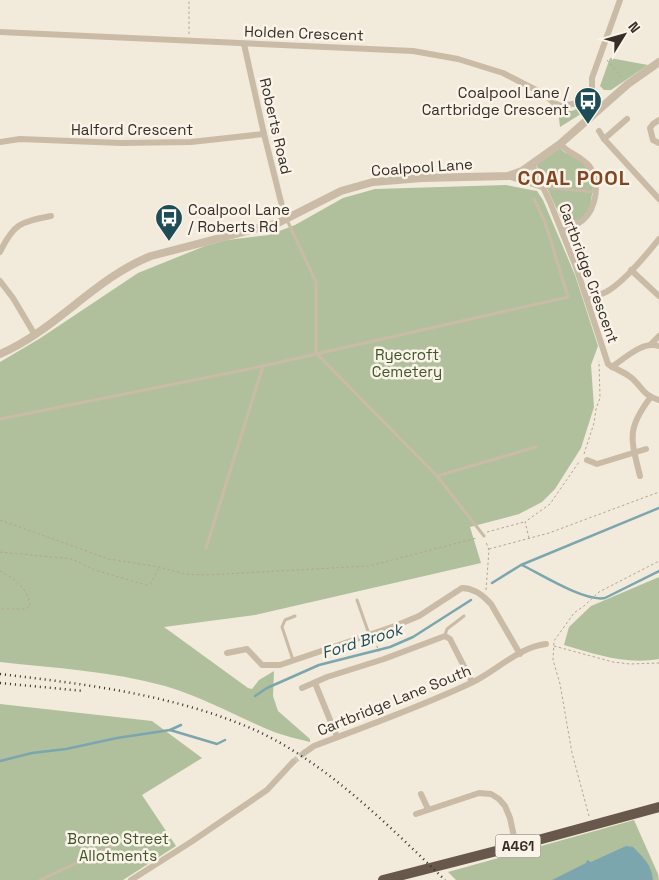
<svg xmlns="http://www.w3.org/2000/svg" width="659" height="880" font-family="'Space Grotesk',sans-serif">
<rect width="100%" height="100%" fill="#f2eadb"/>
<g fill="#b0c09c">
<path d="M610 58 648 65 611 90H604L600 86Z"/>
<path d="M583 106 587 108 584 112 560 127 558 110 572 111Z"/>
<path d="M559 147 564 152 578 158 589 170 594 180 590 208 582 218 565 227 536 164Z"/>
<path d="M506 185 537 191 543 200 575 275 598 346 591 365 594 407 581 448 555 489 542 502 519 514 470 527 481 563 255 615 164 627 248 688 252 689 259 680 274 671 273 696 278 711 310 739V742C298 739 285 736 274 732 237 717 203 697 165 686 111 671 55 668 0 662V362L39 339 138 273 205 246 227 240 269 235 295 225 343 198 375 189Z"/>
<path d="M659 577V659C626 665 595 654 564 645L569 627 591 606Z"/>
<path d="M0 704 152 721 202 758 142 795 176 846 123 880H0Z"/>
<path d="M634 820 658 874 659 880H456L448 872Z"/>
</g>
<path fill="#7ba6ae" d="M626 846 633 847C643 857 652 865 653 880H552L586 863 587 860 591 862Z"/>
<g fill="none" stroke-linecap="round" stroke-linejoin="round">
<g stroke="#7ba6ae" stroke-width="2.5">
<path d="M522 565C542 575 585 602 605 598L659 571"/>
<path d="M492 583 521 565 659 508"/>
<path d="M255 696 267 688 319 665 390 647 413 637 471 600"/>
<path d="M170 730 217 744 225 740"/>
<path d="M0 761 32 753 66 749 117 738 170 730 181 725"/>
</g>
<path stroke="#ccc4b7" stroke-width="6" stroke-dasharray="6 3" stroke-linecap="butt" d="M293 762 304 753"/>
<g stroke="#b5a592" stroke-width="1" stroke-dasharray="2.5 2.5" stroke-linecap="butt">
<path d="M189 34V0"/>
<path d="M607 60 622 78"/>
<path d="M584 454 594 423 596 409 600 398 599 361"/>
<path d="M0 520 109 559 159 567 185 574 206 575 369 566 477 538"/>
<path d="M487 532 524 522"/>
<path d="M529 538 525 522 550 504 579 462"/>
<path d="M489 549 549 533 659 492"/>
<path d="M0 552 72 559 95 570 146 585 151 583 159 567"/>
<path d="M0 571C14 578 29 589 30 606L26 609H0"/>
<path d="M486 590 489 550 486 542"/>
<path d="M375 641 379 652"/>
<path d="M554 646 613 662 630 664 659 663"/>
<path d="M589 816 572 753 560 684 553 660 554 641 574 613 584 606 599 592 659 561"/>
</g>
<g stroke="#cabba7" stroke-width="3">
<path d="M543 187 595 192"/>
<path d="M287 220 316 282V353L437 476 484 536"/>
<path d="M0 419 263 366 568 297 545 222 534 199"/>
<path d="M437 476 536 447"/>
<path d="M206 548 263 366"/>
<path d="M357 600 369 634"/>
<path d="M445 635 447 629 464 616"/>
<path d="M293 660 282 627 285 620 295 616"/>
<path d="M40 880 113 846"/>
</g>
<g stroke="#cabba7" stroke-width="6">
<path d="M0 32 413 51 458 59 503 73 544 94 554 103 561 106 578 103 592 93"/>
<path d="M244 44 264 134 284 214"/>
<path d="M601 107 592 93V78L620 0"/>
<path d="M659 120 653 124 650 128 653 140 659 143"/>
<path d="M599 131 604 139 659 199"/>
<path d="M604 139 627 119"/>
<path d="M0 142 20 139 121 143 191 142 264 134"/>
<path d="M560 144C569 154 580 155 590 167 601 181 596 209 583 220 577 225 569 228 562 231"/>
<path d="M532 164 550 202 576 267 608 364C615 369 622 371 629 376 642 385 641 395 659 400"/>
<path d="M508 176 542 187"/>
<path d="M0 252C14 223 21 222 51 216"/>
<path d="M631 270 659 296"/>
<path d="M0 281 13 298 35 335"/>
<path d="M587 300C593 297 600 295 606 292 623 283 647 254 659 239"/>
<path d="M651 344 659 336"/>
<path d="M612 367C625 358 642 341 659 346"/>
<path d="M587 460 597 464 646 449"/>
<path d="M640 476C631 439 626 430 650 398"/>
<path d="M227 653 247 649 262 665H280L395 626 419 616 462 588C474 588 483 595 491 604L520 654"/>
<path d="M315 683 337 737"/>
<path d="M302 688 327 677 384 659 445 636 450 639 472 682"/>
<path d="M304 753 314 746C367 726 420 707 471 683 496 671 519 647 546 644"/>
<path d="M421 794 428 809"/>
<path d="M416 814 479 793 491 794 499 799 505 806 510 818 516 846"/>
<path d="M131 880 191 842 267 790 293 762"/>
</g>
<path stroke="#cabba7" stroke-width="8" d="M0 354C56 330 95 278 151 256L278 223 341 191 373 182 422 178 508 176 522 171 560 144 628 84 659 62"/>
<path stroke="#68584c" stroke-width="10" d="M383 880 516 846 659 807"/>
<g stroke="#362e28" stroke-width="2.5" stroke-dasharray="1 4" stroke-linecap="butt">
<path d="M0 674C84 684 169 694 248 727 322 758 388 825 445 880"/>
<path d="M0 683 84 691"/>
</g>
</g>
<defs>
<symbol id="bus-pin" viewBox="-11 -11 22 30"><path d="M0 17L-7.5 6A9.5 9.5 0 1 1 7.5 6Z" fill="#1e4d57" stroke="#f9f3e8"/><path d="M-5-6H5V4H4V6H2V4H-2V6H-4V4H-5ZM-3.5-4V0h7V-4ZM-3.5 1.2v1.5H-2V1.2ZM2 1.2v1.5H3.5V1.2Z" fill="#fff"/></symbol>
</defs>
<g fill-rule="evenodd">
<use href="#bus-pin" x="572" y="85" width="32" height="43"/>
<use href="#bus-pin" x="153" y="202" width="32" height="43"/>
</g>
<g text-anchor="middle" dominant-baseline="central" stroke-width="5" stroke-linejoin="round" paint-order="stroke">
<rect fill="#f9f3e8" stroke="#706962" stroke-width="1" x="495.5" y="834.5" width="45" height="23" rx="4"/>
<g font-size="14" font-weight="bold" fill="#362e28">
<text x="518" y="846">A461</text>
</g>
<g font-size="15" fill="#362e28" stroke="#f9f3e8">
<text transform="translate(304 33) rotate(2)">Holden Crescent</text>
<text transform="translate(276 126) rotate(77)">Roberts Road</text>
<text x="132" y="129">Halford Crescent</text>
<text transform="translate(422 167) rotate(-4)">Coalpool Lane</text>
<text transform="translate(589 273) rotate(70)">Cartbridge Crescent</text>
<text transform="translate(394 700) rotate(-22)">Cartbridge Lane South</text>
</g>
<g font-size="15" fill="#362e28" stroke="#f9f3e8" text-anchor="end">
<text x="569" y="92">Coalpool Lane /<tspan x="569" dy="17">Cartbridge Crescent</tspan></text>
<text x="188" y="209" text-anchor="start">Coalpool Lane<tspan x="188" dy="17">/ Roberts Rd</tspan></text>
</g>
<g font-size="15" fill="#41542c" stroke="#f9f3e8">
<text x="407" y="354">Ryecroft<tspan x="407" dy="17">Cemetery</tspan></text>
<text x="118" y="838">Borneo Street<tspan x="118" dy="17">Allotments</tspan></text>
</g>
<g font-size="16" font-style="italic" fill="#1e4d57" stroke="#f9f3e8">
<text transform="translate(362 641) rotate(-17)">Ford Brook</text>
</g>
<g font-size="20" font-weight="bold" letter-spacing="1" fill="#844422" stroke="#f9f3e8">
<text x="574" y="178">COAL POOL</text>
</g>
</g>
<g transform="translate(624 35) rotate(53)" stroke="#f9f3e8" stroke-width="4" paint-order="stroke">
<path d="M0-4L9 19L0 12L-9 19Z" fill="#362e28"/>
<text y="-8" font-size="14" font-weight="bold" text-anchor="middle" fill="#362e28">N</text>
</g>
</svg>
